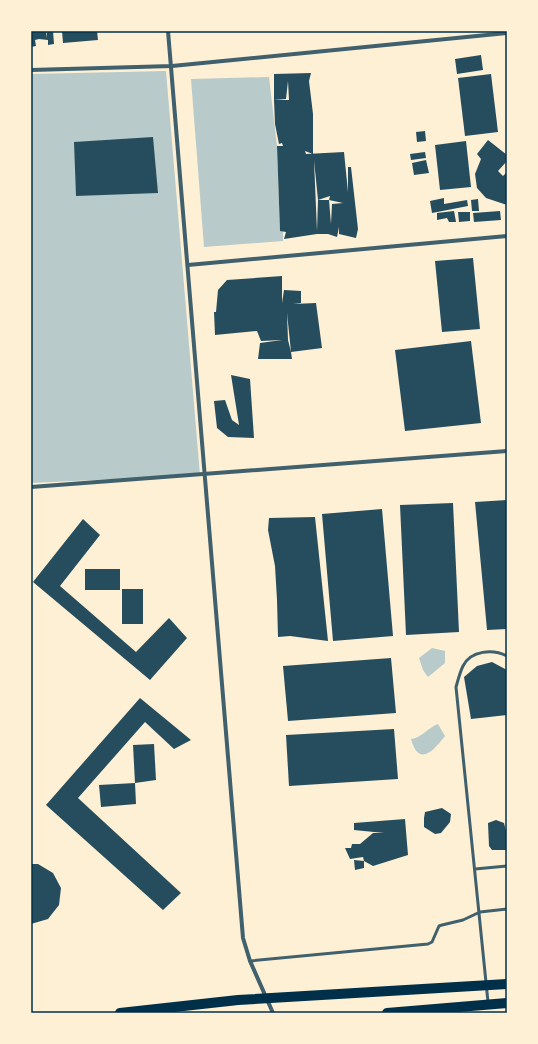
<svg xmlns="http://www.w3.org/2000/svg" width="538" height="1044" font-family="'Fira Sans',sans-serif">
<rect width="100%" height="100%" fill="#fdf0d5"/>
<g fill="#b9caca">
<path d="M166 71 200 475 31 483V74Z"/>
<path d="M269 77 277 146 280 231H283V241L204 247 191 79Z"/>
<path d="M432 648 445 651V663L428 677 423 670 419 658Z"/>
<path d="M438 724 445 736C434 750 419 768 411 739 422 738 427 728 438 724Z"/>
</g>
<g fill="#264d5e" fill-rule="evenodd">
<path d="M31 31H46L47 38V31H53L54 44 48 45V40L39 39 35 40 36 46 31 47Z"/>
<path d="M62 31H97L98 40 63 43Z"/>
<path d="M481 55 483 70 457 74 455 59Z"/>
<path d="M311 73 309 81 313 114V154L305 151 306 154 344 152 348 192V167H351L358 229 356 238 339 234V227L337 237 328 234H317L284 239 286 232 280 231 277 146H283L282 143 279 144 275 124 274 100H289L288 81 286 99 274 100V74ZM314 160 318 200 317 231ZM330 196 329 200 343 203 332 204 331 224 329 200H318Z"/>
<path d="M491 74 498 132 465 136 458 78Z"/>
<path d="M425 131 426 141 417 142 416 132Z"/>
<path d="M153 137 158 193 76 196 74 142Z"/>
<path d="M488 140 507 155V161L498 171 503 176 507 172V205L486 198 477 188 475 174 481 159 477 154Z"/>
<path d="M466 141 471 187 440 190 435 145Z"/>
<path d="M425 152 426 158 411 160 410 154Z"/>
<path d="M426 160 429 173 414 175 412 163Z"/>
<path d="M444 198V204L467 200 468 206 432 213 430 201Z"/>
<path d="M478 199 479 211H472L471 200Z"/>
<path d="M454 211 456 222H449L447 218 437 220V213Z"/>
<path d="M500 211 501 220 474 222 473 213Z"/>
<path d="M458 212H470V221L459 222Z"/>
<path d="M473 258 480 329 442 332 435 261Z"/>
<path d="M282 276V303L284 290 301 291V303L293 304 316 303 322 348 291 352 292 359H258L260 343 282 340 261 341 257 331 215 335 214 312H216L218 290 227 280ZM287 313 291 352 288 340Z"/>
<path d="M471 341 481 423 405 431 395 350Z"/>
<path d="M231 375 250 379 254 438 228 437 217 428 214 401 225 400 232 420 239 425Z"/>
<path d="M507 500V629L487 630 475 502Z"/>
<path d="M453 503 459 632 406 635 400 505Z"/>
<path d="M382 509 393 636 333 641 322 514Z"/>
<path d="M315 517 328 641 290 636 278 637 277 600 275 566 268 530 269 518Z"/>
<path d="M83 519 100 535 60 586 136 652 169 618 187 638 150 680 33 582Z"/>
<rect x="85" y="569" width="35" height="21"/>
<rect x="122" y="589" width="21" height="35"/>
<path d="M391 658 396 713 288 721 283 666Z"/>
<path d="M492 662 507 670V715L471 719 464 677 477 666Z"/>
<path d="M140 698 191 740 174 749 145 722 78 798 181 893 163 910 46 805Z"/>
<path d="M394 729 398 779 289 786 286 735Z"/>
<path d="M154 744 156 780 135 783 133 745Z"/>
<path d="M135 783 136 804 101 807 99 785Z"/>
<path d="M442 808 451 814 450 822 441 833 435 834 424 827V818L425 812Z"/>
<path d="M405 819 408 855 373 866 364 861V868L355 870 354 860 364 861 363 857 350 859 345 848H351L352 844H360L373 833H384L354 830V823Z"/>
<path d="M496 820 504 823 506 831V850H492L489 846 488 823Z"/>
<path d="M31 864H38L53 873 61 888 59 905 48 919 31 924Z"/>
</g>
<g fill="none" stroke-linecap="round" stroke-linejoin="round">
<g stroke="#3f606c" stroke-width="3">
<path d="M475 869 507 866"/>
<path d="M250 961 428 944 432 942 439 926 442 925 463 920 480 912 507 909"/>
<path d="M488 1002 456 687C458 680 460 672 463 666 471 650 493 649 507 656"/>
</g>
<g stroke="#3f606c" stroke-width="4">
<path d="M168 31 243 938 250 961 273 1013"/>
<path d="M31 70 172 66 507 33"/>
<path d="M188 265 507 236"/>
<path d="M31 487 507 451"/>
</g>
<g stroke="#003049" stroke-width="10">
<path d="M120 1013 238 1000 507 984"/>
<path d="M387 1013 507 1003"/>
</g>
</g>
<rect width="538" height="1044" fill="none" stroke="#fdf0d5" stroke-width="64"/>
<rect x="32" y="32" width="474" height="980" fill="none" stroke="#003049" stroke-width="1.5"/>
</svg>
